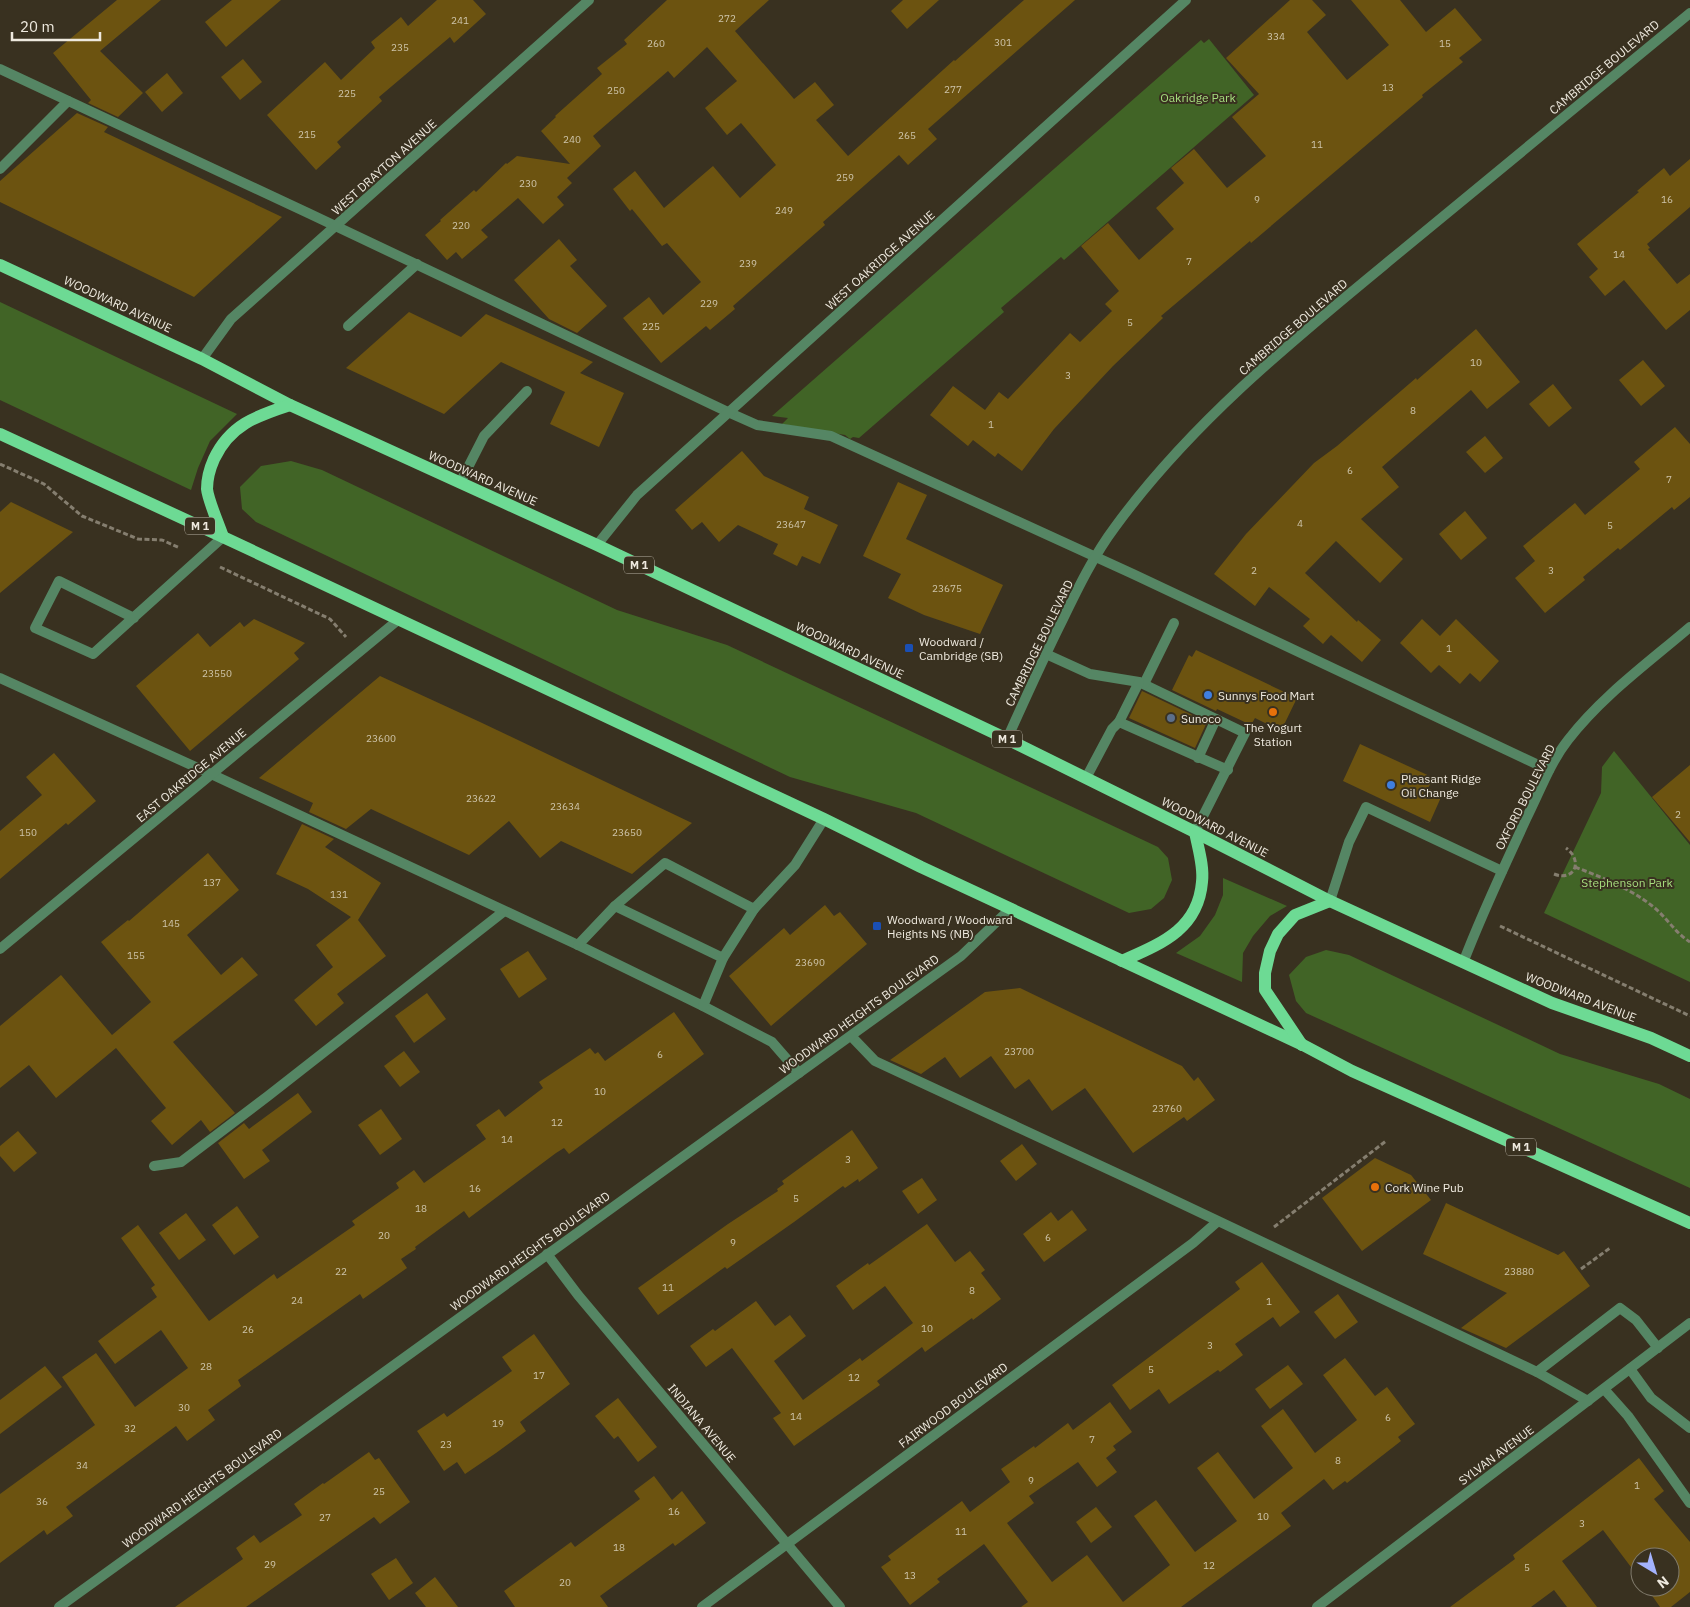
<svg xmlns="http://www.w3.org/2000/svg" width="1690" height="1607" font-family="'IBM Plex Sans',sans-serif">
<rect width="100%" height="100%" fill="#393120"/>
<g fill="#416426">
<path d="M1209 39 1254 95 1064 260 1061 257 1001 308 1004 312 859 438 853 437 850 439 845 435 782 424 788 418 772 416 1201 40 1204 43Z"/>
<path d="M0 302 237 414 210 441 198 468 191 490 0 400Z"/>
<path d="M291 461 322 470 617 610 727 645 1158 847 1168 858 1172 880 1164 898 1151 909 1129 913 916 813 790 777 256 522 242 509 240 487 261 466Z"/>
<path d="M1614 751 1690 845V982L1544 913 1601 793 1602 767Z"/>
<path d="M1223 878 1287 906 1270 916 1253 936 1243 953 1242 982 1176 953 1200 936 1215 915 1223 895Z"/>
<path d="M1326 950 1349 955 1560 1054 1659 1084 1690 1099V1188L1306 1013 1296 1001 1289 975 1306 957Z"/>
</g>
<g fill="#6c5310">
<path d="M117 0H161L100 51 143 93 118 117 88 103 91 100 53 53Z"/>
<path d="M232 0H281L226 47 205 22Z"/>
<path d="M437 0H473L486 14 454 43 450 37 379 97 382 101 337 142 341 147 316 170 267 115 325 62 341 80 375 48 371 42 401 17 408 26Z"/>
<path d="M667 0H769L735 31 794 99 815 82 834 105 816 120 848 156 954 60 955 61 1024 0H1075L928 129 937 139 908 165 899 155 823 222 825 225 733 306 735 309 710 330 706 326 661 363 623 318 649 297 663 315 701 282 667 243 662 246 632 209 630 211 613 189 635 171 664 208 713 166 740 198 776 165 741 123 727 135 705 108 737 81 707 47 674 78 668 71 593 136 601 146 567 178 572 183 557 197 564 205 543 224 518 198 481 230 488 237 462 259 456 252 447 260 425 235 441 221 440 220 474 190 476 192 506 163 507 164 517 156 570 164 541 131 556 117 555 116 602 74 597 68 627 44 624 40Z"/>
<path d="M903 0H939L907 29 891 11Z"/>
<path d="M1290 0H1312L1326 15 1307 32 1347 80 1389 45 1351 0H1400L1426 32 1455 8 1482 40 1459 58 1463 62 1422 95 1423 97 1251 243 1250 241 1161 316 1163 318 1113 366 1054 429 1022 471 998 453 995 457 973 440 968 446 930 415 953 386 985 410 999 392 1008 399 1070 333 1080 342 1112 311 1105 304 1119 291 1081 246 1108 223 1139 260 1174 229 1156 208 1184 183 1171 168 1194 149 1227 188 1266 156 1232 117 1259 94 1226 58Z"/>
<path d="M243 59 262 82 240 100 221 77Z"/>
<path d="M167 73 183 93 162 112 145 92Z"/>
<path d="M77 113 108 127 104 132 282 217 194 297 0 202V181Z"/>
<path d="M1690 159V207L1647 244 1650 248 1648 249 1677 284 1690 274V310L1666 330 1624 280 1605 296 1589 277 1598 269 1577 244 1639 192 1637 191 1664 168 1670 176Z"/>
<path d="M559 239 577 260 570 266 607 306 577 333 549 319 514 280Z"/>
<path d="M409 312 461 337 486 314 593 362 580 373 624 393 599 447 550 424 565 392 501 362 444 414 346 368Z"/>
<path d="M1476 329 1520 382 1487 409 1471 390 1382 467 1399 487 1361 519 1403 559 1380 583 1336 541 1305 573 1357 622 1358 620 1381 640 1362 662 1331 635 1323 644 1303 626 1310 619 1269 587 1255 606 1214 574 1246 534 1314 463 1337 446 1416 378 1417 380Z"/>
<path d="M1643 360 1665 386 1641 406 1619 380Z"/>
<path d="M1553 384 1572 408 1549 427 1529 404Z"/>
<path d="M1675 427 1690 444V497L1674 510 1672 507 1620 550 1618 548 1583 577 1585 580 1545 613 1515 578 1535 561 1523 546 1575 503 1585 515 1640 469 1634 462Z"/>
<path d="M1485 436 1503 458 1485 473 1466 452Z"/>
<path d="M742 451 764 476 809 497 804 509 838 525 820 564 802 556 797 566 773 554 778 544 738 525 719 542 702 522 692 530 675 510Z"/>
<path d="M898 482 927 495 906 539 1003 585 980 634 924 615 888 598 901 574 863 556Z"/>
<path d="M11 502 73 532 0 593V512Z"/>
<path d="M1465 511 1487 538 1461 560 1439 534Z"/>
<path d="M254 619 305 643 294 653 299 659 190 751 136 686 198 633 210 647 240 622 244 627Z"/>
<path d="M1422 619 1440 636 1456 619 1499 661 1480 682 1470 673 1460 684 1439 665 1431 673 1400 643Z"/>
<path d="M1196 650 1297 698 1281 731 1255 718 1251 725 1217 709 1216 711 1172 690 1189 655 1192 657Z"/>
<path d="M380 676 480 722 692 823 632 874 561 841 540 858 509 821 469 855 371 809 346 829 309 812 313 803 259 778Z"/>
<path d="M1142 691 1207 722 1195 748 1129 718Z"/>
<path d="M1360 744 1434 778 1428 788 1442 795 1430 822 1343 781Z"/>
<path d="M54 753 96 801 68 825 66 823 0 879V831L42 795 26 777Z"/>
<path d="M1690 765V842L1652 797Z"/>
<path d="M302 824 334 839 325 847 381 883 358 920 386 956 337 994 344 1003 316 1026 294 1000 333 967 316 945 351 917 308 889 276 874Z"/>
<path d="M208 853 239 890 187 935 221 975 242 957 258 975 173 1042 235 1113 210 1132 201 1120 172 1145 151 1121 166 1108 116 1048 56 1098 29 1065 0 1088V1026L61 975 112 1035 151 1002 101 942 128 920 129 921Z"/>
<path d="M825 905 834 916 840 912 867 944 771 1026 729 976 784 928 790 935Z"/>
<path d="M528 951 547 979 519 998 500 969Z"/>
<path d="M1020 988 1182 1066 1194 1081 1198 1077 1215 1100 1187 1121 1184 1117 1133 1153 1085 1088 1052 1111 1029 1079 1015 1089 991 1056 960 1078 945 1057 921 1074 890 1060 985 992Z"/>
<path d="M427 993 446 1019 414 1043 395 1016Z"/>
<path d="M674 1012 704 1054 569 1154 564 1148 556 1153 469 1218 464 1211 415 1247 416 1249 401 1259 407 1268 363 1299 360 1294 238 1380 241 1386 208 1410 215 1420 187 1441 176 1426 66 1507 73 1516 47 1535 44 1530 0 1563V1494L95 1425 62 1377 96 1353 135 1407 188 1368 161 1330 115 1364 98 1341 157 1297 151 1288 155 1285 121 1238 138 1225 209 1321 274 1274 277 1279 355 1225 352 1221 399 1188 396 1183 414 1170 424 1183 486 1139 476 1125 499 1109 505 1117 543 1088 539 1082 590 1048 595 1054 598 1052 605 1061Z"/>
<path d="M404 1051 420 1072 400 1087 384 1066Z"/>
<path d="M298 1093 312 1112 262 1150 270 1161 244 1179 218 1143 244 1123 249 1129Z"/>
<path d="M381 1109 402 1139 380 1155 358 1125Z"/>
<path d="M852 1130 878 1168 859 1182 858 1179 845 1188 843 1186 794 1222 727 1269 725 1267 658 1315 638 1288 728 1224 778 1191 777 1189 784 1184 782 1181Z"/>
<path d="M18 1131 37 1153 14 1172 0 1156V1146Z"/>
<path d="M1022 1144 1037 1164 1016 1181 1000 1161Z"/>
<path d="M1375 1158 1411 1175 1431 1200 1362 1251 1322 1198Z"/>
<path d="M922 1178 937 1200 918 1214 902 1191Z"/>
<path d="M1446 1203 1558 1255 1564 1251 1590 1286 1506 1348 1461 1328 1507 1293 1423 1254Z"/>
<path d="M237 1206 259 1237 234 1255 212 1225Z"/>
<path d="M1072 1210 1087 1230 1044 1262 1023 1234 1051 1212 1058 1221Z"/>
<path d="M186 1213 206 1240 179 1260 159 1233Z"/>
<path d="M927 1224 955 1262 970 1251 985 1270 981 1273 1001 1299 973 1320 972 1318 925 1352 922 1347 877 1381 880 1385 794 1446 773 1418 781 1413 732 1348 706 1367 690 1346 713 1329 715 1331 756 1301 775 1326 790 1315 806 1336 774 1361 803 1400 860 1358 862 1361 913 1323 885 1286 853 1310 836 1286 868 1263 869 1265Z"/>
<path d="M1262 1262 1300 1312 1280 1327 1273 1317 1235 1344 1243 1355 1220 1372 1218 1370 1169 1404 1159 1389 1130 1410 1112 1385 1240 1289 1235 1282Z"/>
<path d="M1338 1294 1358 1322 1335 1339 1314 1312Z"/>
<path d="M534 1334 570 1384 520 1422 526 1431 496 1453 465 1474 457 1462 444 1471 417 1431 444 1413 447 1417 512 1371 502 1357Z"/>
<path d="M1345 1358 1375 1396 1387 1387 1415 1424 1398 1437 1401 1441 1347 1483 1345 1481 1333 1490 1324 1479 1281 1513 1291 1526 1181 1607H1021L1028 1602 984 1544 937 1579 940 1582 910 1605 881 1567 891 1560 888 1556 962 1501 970 1512 1010 1482 1001 1469 1034 1446 1035 1448 1068 1423 1073 1430 1110 1402 1132 1432 1113 1446 1116 1450 1106 1458 1117 1472 1097 1487 1078 1462 1029 1496 1034 1503 1007 1523 1052 1582 1087 1555 1123 1602 1170 1565 1134 1516 1156 1500 1195 1552 1237 1521 1197 1468 1218 1452 1254 1499 1293 1468 1261 1426 1283 1409 1315 1453 1357 1420 1323 1375Z"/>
<path d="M1288 1365 1303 1384 1270 1409 1255 1389Z"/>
<path d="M45 1366 62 1387 0 1434V1400Z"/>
<path d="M618 1398 657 1447 638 1462 618 1436 614 1439 595 1416Z"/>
<path d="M369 1452 375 1460 379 1458 410 1502 380 1524 374 1517 246 1607H175L243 1559 236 1548 254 1535 260 1543 302 1515 294 1504 323 1483 324 1484Z"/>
<path d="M1639 1458 1664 1491 1654 1499 1690 1542V1592L1671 1607H1660L1646 1587H1670V1557H1640V1579L1603 1530 1562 1561 1597 1607H1567L1554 1590 1531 1607H1450L1515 1559 1513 1555Z"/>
<path d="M654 1476 672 1500 682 1491 706 1523 675 1546 673 1543 600 1596 608 1607H515L504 1591 571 1542 575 1547 640 1499 634 1491Z"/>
<path d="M1096 1507 1112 1527 1091 1543 1076 1522Z"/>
<path d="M396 1558 413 1583 389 1600 371 1574Z"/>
<path d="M435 1577 458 1607H426L415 1593Z"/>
</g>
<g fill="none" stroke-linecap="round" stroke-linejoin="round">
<g stroke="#857e6f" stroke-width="3" stroke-dasharray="5 2.5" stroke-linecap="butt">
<path d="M0 464 44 484 82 516 138 539 162 540 180 548"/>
<path d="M220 567 330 619 346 637"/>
<path d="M1575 867C1601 877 1629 888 1651 905 1666 916 1674 932 1690 942"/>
<path d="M1554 874C1574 882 1584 861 1566 848"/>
<path d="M1500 926 1690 1016"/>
<path d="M1274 1227 1386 1141"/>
<path d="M1581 1269 1610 1248"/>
</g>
<g stroke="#558664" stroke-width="10">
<path d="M0 69 308 213 730 413 757 425 831 436 1133 574 1549 770"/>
<path d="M0 169 68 101"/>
<path d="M348 326 417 264"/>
<path d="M460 483 484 436 527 391"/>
<path d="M134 618 59 581 35 628 93 654 223 537"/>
<path d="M1046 654 1090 674 1139 682 1245 733 1195 832"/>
<path d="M0 678 211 774 578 945 703 1006 772 1042 799 1073"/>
<path d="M1144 684 1174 623"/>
<path d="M1119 722 1139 682"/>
<path d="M1198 758 1216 719"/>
<path d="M1086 778 1112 729 1119 722 1228 770"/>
<path d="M1330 901 1349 842 1366 807 1502 871"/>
<path d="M615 906 723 958"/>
<path d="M578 945 615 906 665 863 754 909 795 865 824 819"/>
<path d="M703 1006 723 958 754 909"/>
<path d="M851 1036 875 1061 1140 1184 1537 1372 1588 1401"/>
<path d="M154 1166 181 1162 268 1096 503 912"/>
<path d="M1630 1369 1651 1398 1690 1428"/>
<path d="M1537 1372 1620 1308 1636 1320 1658 1348"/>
<path d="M1604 1389 1628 1416 1690 1503"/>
</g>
<g stroke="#558664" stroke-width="10">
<path d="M202 359 231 319 589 0"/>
<path d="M597 545 637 495 1186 0"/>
<path d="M1007 739C1025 699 1043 659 1063 619 1078 588 1094 555 1115 527 1193 420 1298 336 1400 252 1497 172 1593 93 1690 13"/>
<path d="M0 949 398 620"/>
<path d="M1463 963C1482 913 1505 865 1527 817 1540 791 1550 763 1568 740 1602 696 1648 663 1690 627"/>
<path d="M547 1254 578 1295 840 1607"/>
<path d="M702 1607 1193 1243 1217 1222"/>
<path d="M1317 1607 1690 1323"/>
</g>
<path stroke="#558664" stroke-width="10" d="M59 1607 961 956 1011 908"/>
<g stroke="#6dda94" stroke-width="12">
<path d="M0 265 202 359 290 405 597 545 1007 739 1195 832 1330 901 1552 1003 1651 1038 1690 1056"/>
<path d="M0 434 223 537 824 819 921 867 1303 1045 1352 1071 1690 1223"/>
<path d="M223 537C219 525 208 500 207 489 207 480 210 468 214 459 230 425 256 416 290 405"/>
<path d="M1122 961C1160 944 1198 930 1202 882 1204 866 1198 848 1195 832"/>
<path d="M1302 1045 1265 990V973L1270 951 1278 934 1295 915 1330 901"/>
</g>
</g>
<g fill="#1a4fb4" stroke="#393120" stroke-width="2">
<rect x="904" y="643" width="10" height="10" rx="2.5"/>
<rect x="872" y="921" width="10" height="10" rx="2.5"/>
</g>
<g fill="#3f7fe0" stroke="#393120" stroke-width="2">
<circle cx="1208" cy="695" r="5"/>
<circle cx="1391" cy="785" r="5"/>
</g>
<g fill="#e8710a" stroke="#393120" stroke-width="2">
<circle cx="1273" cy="712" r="5"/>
<circle cx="1375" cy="1187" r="5"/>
</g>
<circle fill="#5c6f8a" stroke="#393120" stroke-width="2" cx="1171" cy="718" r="5"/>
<g text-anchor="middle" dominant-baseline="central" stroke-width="4" stroke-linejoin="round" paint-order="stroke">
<g font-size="10" fill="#cec4aa">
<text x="727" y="18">272</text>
<text x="460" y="20">241</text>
<text x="1276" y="36">334</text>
<text x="1003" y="42">301</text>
<text x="656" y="43">260</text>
<text x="1445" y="43">15</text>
<text x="400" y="47">235</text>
<text x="1388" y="87">13</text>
<text x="953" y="89">277</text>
<text x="616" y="90">250</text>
<text x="347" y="93">225</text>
<text x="307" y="134">215</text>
<text x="907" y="135">265</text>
<text x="572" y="139">240</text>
<text x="1317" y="144">11</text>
<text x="845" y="177">259</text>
<text x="528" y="183">230</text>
<text x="1257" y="199">9</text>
<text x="1667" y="199">16</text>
<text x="784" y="210">249</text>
<text x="461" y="225">220</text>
<text x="1619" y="254">14</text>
<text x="1189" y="261">7</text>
<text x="748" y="263">239</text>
<text x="709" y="303">229</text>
<text x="1130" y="322">5</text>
<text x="651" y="326">225</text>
<text x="1476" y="362">10</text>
<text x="1068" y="375">3</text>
<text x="1413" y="410">8</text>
<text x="991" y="424">1</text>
<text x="1350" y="470">6</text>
<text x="1669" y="479">7</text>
<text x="1300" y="523">4</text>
<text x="791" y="524">23647</text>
<text x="1610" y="525">5</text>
<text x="1254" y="570">2</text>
<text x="1551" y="570">3</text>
<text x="947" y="588">23675</text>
<text x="1449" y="648">1</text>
<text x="217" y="673">23550</text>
<text x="381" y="738">23600</text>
<text x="481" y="798">23622</text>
<text x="565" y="806">23634</text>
<text x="1678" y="814">2</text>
<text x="28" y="832">150</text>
<text x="627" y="832">23650</text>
<text x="212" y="882">137</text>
<text x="339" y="894">131</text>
<text x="171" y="923">145</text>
<text x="136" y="955">155</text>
<text x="810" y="962">23690</text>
<text x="1019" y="1051">23700</text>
<text x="660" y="1054">6</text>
<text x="600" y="1091">10</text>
<text x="1167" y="1108">23760</text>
<text x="557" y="1122">12</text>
<text x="507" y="1139">14</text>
<text x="848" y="1159">3</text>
<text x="475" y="1188">16</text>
<text x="796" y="1198">5</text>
<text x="421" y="1208">18</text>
<text x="384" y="1235">20</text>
<text x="1048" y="1237">6</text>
<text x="733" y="1242">9</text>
<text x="341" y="1271">22</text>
<text x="1519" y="1271">23880</text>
<text x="668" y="1287">11</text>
<text x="972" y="1290">8</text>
<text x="297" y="1300">24</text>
<text x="1269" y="1301">1</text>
<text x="927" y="1328">10</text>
<text x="248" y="1329">26</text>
<text x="1210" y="1345">3</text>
<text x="206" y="1366">28</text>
<text x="1151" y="1369">5</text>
<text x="539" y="1375">17</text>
<text x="854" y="1377">12</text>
<text x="184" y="1407">30</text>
<text x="796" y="1416">14</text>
<text x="1388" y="1417">6</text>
<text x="498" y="1423">19</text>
<text x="130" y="1428">32</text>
<text x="1092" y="1439">7</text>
<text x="446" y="1444">23</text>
<text x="1338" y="1460">8</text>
<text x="82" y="1465">34</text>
<text x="1031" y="1480">9</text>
<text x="1637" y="1485">1</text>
<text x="379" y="1491">25</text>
<text x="42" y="1501">36</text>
<text x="674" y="1511">16</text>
<text x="1263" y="1516">10</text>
<text x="325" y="1517">27</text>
<text x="1582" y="1523">3</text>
<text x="961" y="1531">11</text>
<text x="619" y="1547">18</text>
<text x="270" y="1564">29</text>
<text x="1209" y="1565">12</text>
<text x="1527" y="1567">5</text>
<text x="910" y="1575">13</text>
<text x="565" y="1582">20</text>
</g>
<g fill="#393120" stroke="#b8b2a5" stroke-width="1">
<rect x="185" y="517.5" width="30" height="17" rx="4"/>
<rect x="624" y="556.5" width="30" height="17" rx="4"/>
<rect x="992" y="730.5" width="30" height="17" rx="4"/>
<rect x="1506" y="1138.5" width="30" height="17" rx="4"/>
</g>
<g font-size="11" font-weight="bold" fill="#eee9de">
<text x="200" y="526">M 1</text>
<text x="639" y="565">M 1</text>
<text x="1007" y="739">M 1</text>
<text x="1521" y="1147">M 1</text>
</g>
<g font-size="12" fill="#eee9de" stroke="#393120">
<text transform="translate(1604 67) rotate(-40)">CAMBRIDGE BOULEVARD</text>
<text transform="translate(384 167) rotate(-42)">WEST DRAYTON AVENUE</text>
<text transform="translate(880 260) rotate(-42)">WEST OAKRIDGE AVENUE</text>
<text transform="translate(118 304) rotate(25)">WOODWARD AVENUE</text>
<text transform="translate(1293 327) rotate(-41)">CAMBRIDGE BOULEVARD</text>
<text transform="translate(483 478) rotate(24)">WOODWARD AVENUE</text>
<text transform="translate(1039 643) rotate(-64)">CAMBRIDGE BOULEVARD</text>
<text transform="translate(850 650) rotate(25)">WOODWARD AVENUE</text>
<text transform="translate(191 775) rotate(-40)">EAST OAKRIDGE AVENUE</text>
<text transform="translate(1525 797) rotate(-63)">OXFORD BOULEVARD</text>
<text transform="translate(1215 827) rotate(27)">WOODWARD AVENUE</text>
<text transform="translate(1581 997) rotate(21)">WOODWARD AVENUE</text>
<text transform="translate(859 1014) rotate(-36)">WOODWARD HEIGHTS BOULEVARD</text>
<text transform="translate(530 1251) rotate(-36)">WOODWARD HEIGHTS BOULEVARD</text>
<text transform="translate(953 1405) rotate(-37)">FAIRWOOD BOULEVARD</text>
<text transform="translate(702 1423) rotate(50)">INDIANA AVENUE</text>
<text transform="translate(1496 1455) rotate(-37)">SYLVAN AVENUE</text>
<text transform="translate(202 1488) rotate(-36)">WOODWARD HEIGHTS BOULEVARD</text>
</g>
<g font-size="12" fill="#a6dd7e" stroke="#393120">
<text x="1198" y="97">Oakridge Park</text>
<text x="1627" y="882">Stephenson Park</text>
</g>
<g font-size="12" fill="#eee9de" stroke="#393120" text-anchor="start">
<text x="919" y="641">Woodward /<tspan x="919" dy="14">Cambridge (SB)</tspan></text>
<text x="1218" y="695">Sunnys Food Mart</text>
<text x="1181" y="718">Sunoco</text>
<text x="1273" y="727" text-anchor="middle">The Yogurt<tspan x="1273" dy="14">Station</tspan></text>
<text x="1401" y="778">Pleasant Ridge<tspan x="1401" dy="14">Oil Change</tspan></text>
<text x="887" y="919">Woodward / Woodward<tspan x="887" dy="14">Heights NS (NB)</tspan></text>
<text x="1385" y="1187">Cork Wine Pub</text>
</g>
</g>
<g transform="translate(1655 1572) rotate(142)"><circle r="24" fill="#393120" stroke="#817b6c"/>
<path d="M0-4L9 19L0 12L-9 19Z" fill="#a3b2fd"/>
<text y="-8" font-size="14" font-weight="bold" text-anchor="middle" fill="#eee9de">N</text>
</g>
<path d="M12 32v8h88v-8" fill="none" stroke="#eee9de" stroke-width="2.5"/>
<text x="20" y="32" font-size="15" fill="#eee9de" stroke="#393120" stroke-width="4" paint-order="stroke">20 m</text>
</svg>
